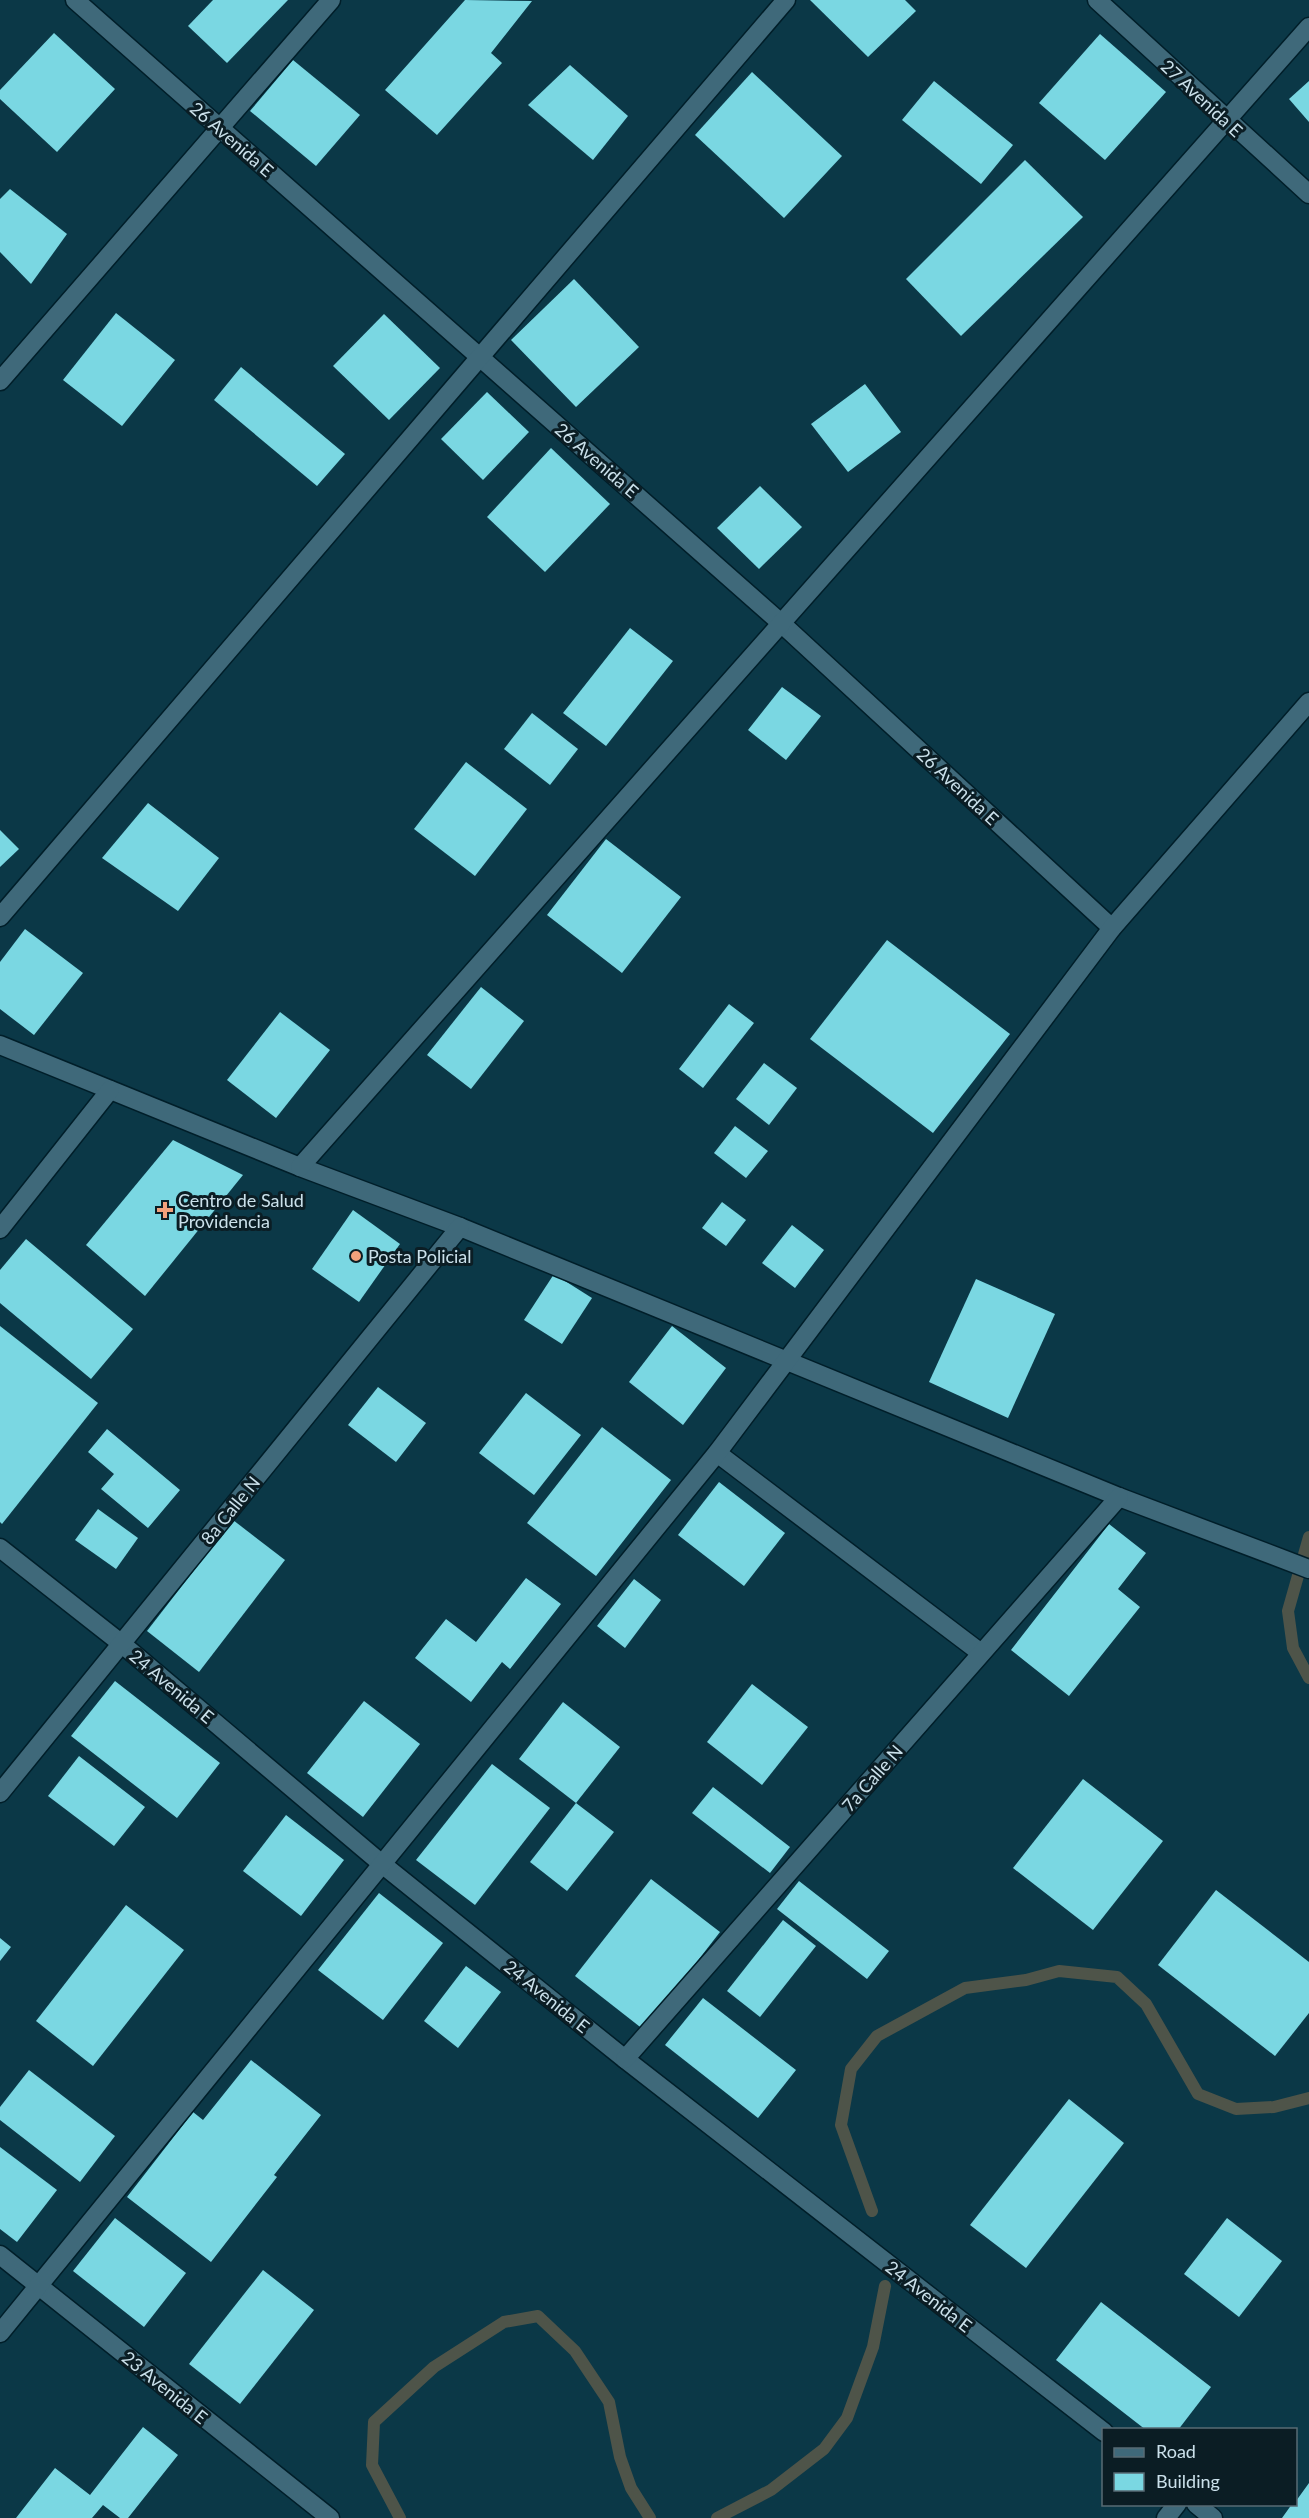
<svg xmlns="http://www.w3.org/2000/svg" width="1309" height="2518" font-family="Lato,sans-serif">
<rect width="100%" height="100%" fill="#0b3847"/>
<g fill="none" stroke-linecap="round" stroke-linejoin="round">
<g stroke="#4e5449" stroke-width="12">
<path d="M1309 1537 1288 1611 1293 1648 1309 1678"/>
<path d="M872 2211 841 2125 851 2069 877 2036 965 1988 1026 1980 1059 1971 1117 1977 1146 2004 1198 2094 1236 2109 1274 2107 1309 2098"/>
<path d="M400 2518 372 2465 374 2422 434 2367 504 2322 538 2316 575 2351 609 2402 620 2457 631 2488 650 2518"/>
<path d="M717 2518 771 2490 824 2449 847 2418 873 2347 885 2286"/>
</g>
</g>
<g fill="#7ad7e2">
<path d="M213 0H288L227 63 188 26Z"/>
<path d="M465 0 532 1 491 53 502 63 437 135 385 90Z"/>
<path d="M810 0H905L916 11 868 57Z"/>
<path d="M54 33 115 89 57 152 0 99V90Z"/>
<path d="M1100 34 1166 92 1105 160 1039 103Z"/>
<path d="M293 60 360 115 316 166 250 111Z"/>
<path d="M570 65 628 116 593 160 528 105Z"/>
<path d="M752 72 842 156 784 218 695 135Z"/>
<path d="M934 81 1013 145 981 184 902 120Z"/>
<path d="M1309 81V122L1289 99Z"/>
<path d="M1025 160 1083 217 961 336 906 279Z"/>
<path d="M10 189 67 234 31 284 0 252V199Z"/>
<path d="M574 279 639 347 576 407 511 340Z"/>
<path d="M116 313 175 360 122 426 63 380Z"/>
<path d="M384 314 440 368 389 420 333 366Z"/>
<path d="M241 367 345 454 317 486 214 400Z"/>
<path d="M865 384 901 432 848 472 811 424Z"/>
<path d="M487 392 529 432 483 480 441 439Z"/>
<path d="M551 448 610 504 545 572 487 517Z"/>
<path d="M760 486 802 527 759 569 717 528Z"/>
<path d="M630 628 673 661 606 746 563 713Z"/>
<path d="M782 687 821 716 786 760 748 730Z"/>
<path d="M532 713 578 749 550 785 504 749Z"/>
<path d="M466 762 527 809 475 876 414 829Z"/>
<path d="M148 803 219 858 178 911 102 858Z"/>
<path d="M0 830 19 849 0 867Z"/>
<path d="M606 839 681 897 622 973 547 915Z"/>
<path d="M25 929 83 973 34 1035 0 1009V962Z"/>
<path d="M887 940 1010 1034 933 1133 810 1039Z"/>
<path d="M481 987 524 1021 471 1089 427 1055Z"/>
<path d="M729 1004 754 1023 703 1088 679 1069Z"/>
<path d="M280 1012 330 1050 276 1118 227 1080Z"/>
<path d="M764 1063 797 1088 769 1125 736 1099Z"/>
<path d="M735 1126 768 1151 746 1178 714 1153Z"/>
<path d="M173 1140 243 1175 145 1296 86 1245Z"/>
<path d="M722 1202 746 1220 726 1246 702 1228Z"/>
<path d="M353 1210 400 1244 359 1302 312 1269Z"/>
<path d="M792 1225 824 1250 795 1288 762 1263Z"/>
<path d="M26 1239 133 1329 91 1379 0 1303V1270Z"/>
<path d="M554 1274 592 1298 562 1344 524 1320Z"/>
<path d="M976 1279 1055 1314 1008 1418 929 1382Z"/>
<path d="M0 1326 98 1403 2 1524 0 1522Z"/>
<path d="M672 1326 726 1368 683 1425 629 1382Z"/>
<path d="M378 1387 426 1423 396 1462 348 1425Z"/>
<path d="M526 1393 581 1435 534 1495 479 1453Z"/>
<path d="M602 1427 671 1480 596 1576 527 1523Z"/>
<path d="M107 1429 180 1490 148 1528 101 1489 114 1474 88 1452Z"/>
<path d="M719 1482 785 1533 744 1586 678 1535Z"/>
<path d="M98 1509 138 1538 116 1569 75 1540Z"/>
<path d="M233 1520 285 1560 199 1672 147 1631Z"/>
<path d="M1109 1524 1146 1553 1118 1589 1140 1607 1069 1696 1011 1650Z"/>
<path d="M526 1578 561 1604 510 1669 502 1662 471 1702 415 1658 446 1619 476 1642Z"/>
<path d="M634 1579 661 1600 625 1648 597 1626Z"/>
<path d="M115 1681 220 1763 177 1818 71 1736Z"/>
<path d="M752 1684 808 1727 762 1785 707 1742Z"/>
<path d="M364 1701 420 1744 363 1817 307 1773Z"/>
<path d="M563 1702 620 1747 576 1803 519 1759Z"/>
<path d="M79 1756 145 1807 114 1846 48 1796Z"/>
<path d="M492 1764 550 1808 475 1905 416 1860Z"/>
<path d="M1083 1779 1163 1841 1093 1930 1013 1868Z"/>
<path d="M713 1787 790 1847 770 1873 692 1813Z"/>
<path d="M576 1803 614 1832 567 1891 530 1862Z"/>
<path d="M286 1815 344 1860 301 1916 243 1871Z"/>
<path d="M651 1879 720 1932 644 2030 575 1976Z"/>
<path d="M799 1881 889 1951 867 1979 777 1909Z"/>
<path d="M1216 1890 1309 1962V2013L1275 2056 1158 1965Z"/>
<path d="M379 1893 443 1943 383 2020 318 1970Z"/>
<path d="M126 1905 184 1950 93 2066 36 2021Z"/>
<path d="M783 1920 816 1946 760 2017 727 1991Z"/>
<path d="M0 1938 11 1947 0 1961Z"/>
<path d="M466 1966 501 1992 458 2048 424 2021Z"/>
<path d="M703 1998 796 2070 758 2118 665 2045Z"/>
<path d="M251 2060 321 2115 274 2175 277 2177 211 2262 127 2197 193 2112 203 2120Z"/>
<path d="M29 2070 115 2136 80 2182 0 2120V2107Z"/>
<path d="M1069 2099 1124 2143 1026 2268 970 2225Z"/>
<path d="M0 2147 57 2190 17 2242 0 2229Z"/>
<path d="M115 2218 186 2273 144 2327 73 2271Z"/>
<path d="M1227 2218 1282 2261 1239 2317 1184 2274Z"/>
<path d="M263 2270 314 2310 240 2404 189 2364Z"/>
<path d="M1101 2302 1211 2387 1178 2430H1146L1056 2360Z"/>
<path d="M143 2427 178 2455 128 2518H120L103 2505 92 2518H16L55 2468 90 2495Z"/>
<path d="M1309 2483V2518H1282L1292 2504H1296V2501Z"/>
</g>
<g fill="none" stroke-linecap="round" stroke-linejoin="round">
<defs>
<g id="minor">
<path d="M75 0 781 623 1112 928"/>
<path d="M1097 0 1309 194"/>
<path d="M0 381 331 0"/>
<path d="M0 917 786 0"/>
<path d="M0 1045 300 1167 460 1227 1119 1497 1309 1569"/>
<path d="M300 1167 1309 27"/>
<path d="M0 1229 110 1090"/>
<path d="M717 1453 981 1653"/>
<path d="M0 1548 122 1644 382 1864 625 2059 1104 2432"/>
<path d="M0 1793 460 1227"/>
<path d="M625 2059 1119 1497"/>
<path d="M0 2255 330 2518"/>
<path d="M0 2333 717 1453 1112 928 1309 702"/>
<path d="M1196 2504 1213 2518"/>
<path d="M1166 2518 1177 2504"/>
</g>
</defs>
<use href="#minor" stroke="#001e29" stroke-width="21"/>
<use href="#minor" stroke="#3f697a" stroke-width="18"/>
</g>
<g fill="#f1a17c" stroke="#0b1d24" stroke-width="2">
<path d="M162 1201h6v6h6v6h-6v6h-6v-6h-6v-6h6z"/>
<circle cx="356" cy="1256" r="6"/>
</g>
<g text-anchor="middle" dominant-baseline="central" stroke-width="6" stroke-linejoin="round" paint-order="stroke">
<g font-size="18" fill="#cbe1eb" stroke="#0b1d24">
<text transform="translate(1202 98) rotate(43)">27 Avenida E</text>
<text transform="translate(232 139) rotate(41)">26 Avenida E</text>
<text transform="translate(597 460) rotate(41)">26 Avenida E</text>
<text transform="translate(958 786) rotate(43)">26 Avenida E</text>
<text transform="translate(230 1510) rotate(-51)">8a Calle N</text>
<text transform="translate(172 1686) rotate(40)">24 Avenida E</text>
<text transform="translate(872 1778) rotate(-49)">7a Calle N</text>
<text transform="translate(547 1996) rotate(39)">24 Avenida E</text>
<text transform="translate(929 2296) rotate(38)">24 Avenida E</text>
<text transform="translate(165 2387) rotate(39)">23 Avenida E</text>
</g>
<g font-size="18" fill="#cbe1eb" stroke="#0b1d24" text-anchor="start">
<text x="178" y="1200">Centro de Salud<tspan x="178" dy="21">Providencia</tspan></text>
<text x="368" y="1256">Posta Policial</text>
</g>
</g>
<rect x="1102" y="2428" width="195" height="78" fill="#0b1d24" stroke="#586b74" stroke-width="1.5"/>
<rect x="1114" y="2448" width="30" height="9" fill="#3f697a" stroke="#586b74" stroke-width="1.5"/>
<text x="1156" y="2458" font-size="18" fill="#cbe1eb">Road</text>
<rect x="1114" y="2473" width="30" height="18" fill="#7ad7e2" stroke="#586b74" stroke-width="1.5"/>
<text x="1156" y="2488" font-size="18" fill="#cbe1eb">Building</text>
</svg>
